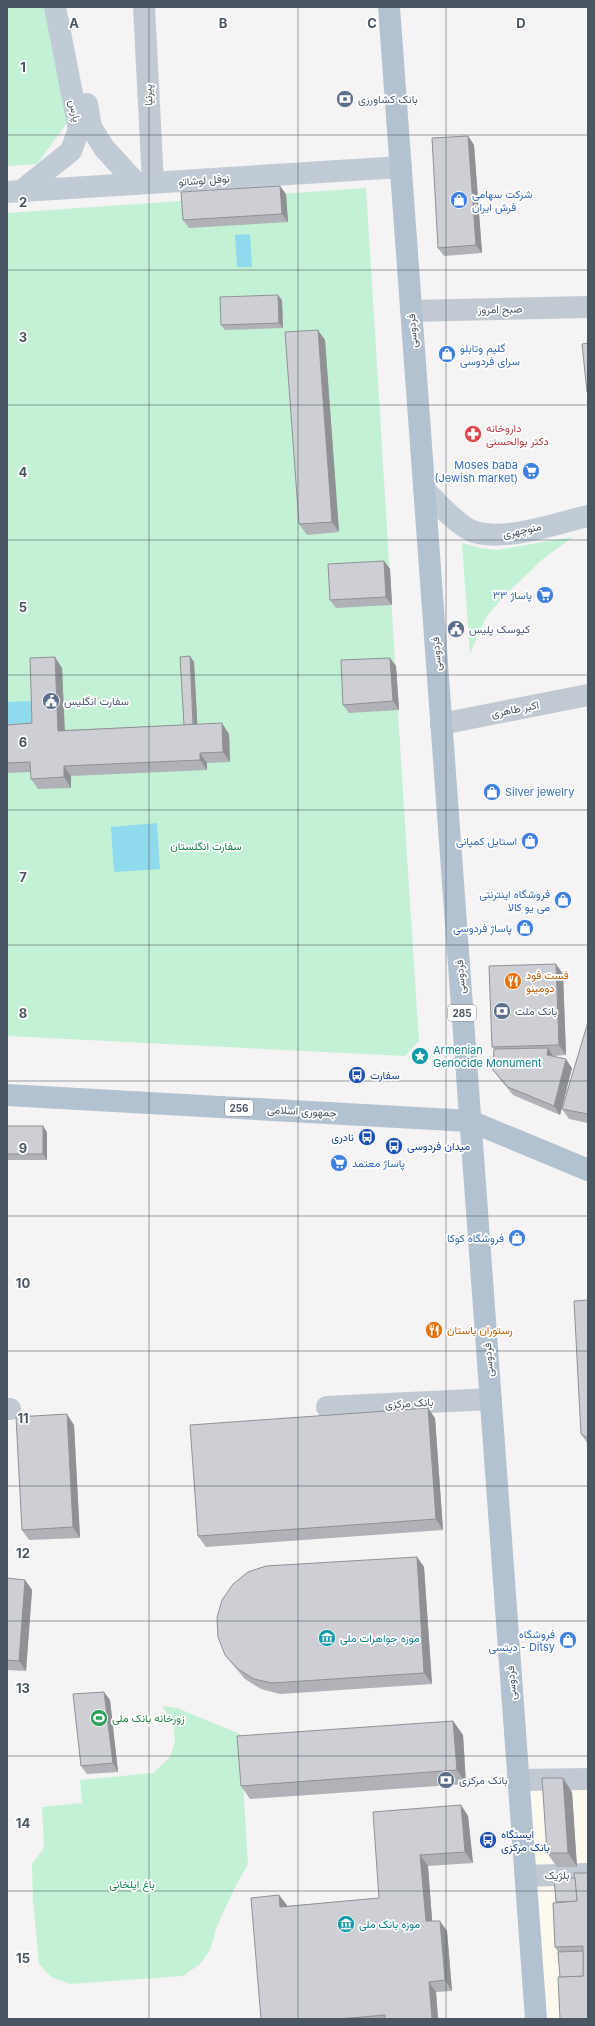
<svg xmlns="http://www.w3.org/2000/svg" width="595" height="2026" font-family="Inter,Vazirmatn,sans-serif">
<rect width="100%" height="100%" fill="#f5f3f3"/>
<path fill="#fdf9ef" d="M588 1779V2019H536L519 1780Z"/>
<g fill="#c3f1d5">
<path d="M7 7H48L70 119 37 164 7 166Z"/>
<path d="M366 188C384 472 400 757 419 1041L405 1056 7 1036V213Z"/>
<path d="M573 537 543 559 503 597 486 617 470 654 462 543 480 548 497 550Z"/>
<path d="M162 1706 177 1708 240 1734 248 1864 234 1889 217 1926 210 1950 200 1964 183 1976 70 1984 51 1977 39 1964 33 1900 32 1864 44 1848 42 1807 82 1803 80 1780 153 1773 170 1757 175 1741 173 1722Z"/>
</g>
<g fill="#90daee">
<path d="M250 234 252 267H237L235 235Z"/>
<path d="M34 701 35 731 7 732V702Z"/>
<path d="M157 823 160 869 114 872 111 827Z"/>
</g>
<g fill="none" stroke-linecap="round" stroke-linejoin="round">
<g stroke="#c1cad2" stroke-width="22">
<path d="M144 7 153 183"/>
<path d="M411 311 588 307"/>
<path d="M441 724 588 695"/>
<path d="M327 1407 491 1399"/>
<path d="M7 1409H10"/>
<path d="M519 1780 588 1779"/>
<path d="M526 1876 588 1874"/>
</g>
<g stroke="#c1cbd6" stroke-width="22">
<path d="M87 104 91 127 104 148 137 184"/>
<path d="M21 191 71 151 79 129 55 7"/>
<path d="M7 192 401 167"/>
<path d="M424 489C438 503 451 519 468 529 497 545 556 523 588 516"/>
</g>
<g stroke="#b3c2d1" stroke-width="22">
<path d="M389 7 536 2019"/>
<path d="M7 1095 470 1121 588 1170"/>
</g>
</g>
<g fill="#b0b2b7">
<path d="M468 136 474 145 482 253 444 256 438 248Z"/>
<path d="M286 194 288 222 189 228 183 220Z"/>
<path d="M282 300 283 328 225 330 221 325Z"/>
<path d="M325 340 339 532 307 535 299 524Z"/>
<path d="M384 561 390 569 392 605 336 608 330 600Z"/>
<path d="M390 658 396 666 399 710 349 713 343 705Z"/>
<path d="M194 662 197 724 229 734 230 762 207 763V770L71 776V788L38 789 31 779V772L7 773V725L32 723 62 668 65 730 184 725Z"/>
<path d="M563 974 566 1055 553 1056V1057L572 1068 560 1115 513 1095 499 1078 493 1070 494 1049 492 1047Z"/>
<path d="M588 1022V1123L569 1119 562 1109Z"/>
<path d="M7 1126 47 1132V1160H7Z"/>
<path d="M588 1300V1444L581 1434Z"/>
<path d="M435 1418 443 1530 206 1547 198 1536Z"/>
<path d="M74 1425 80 1538 29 1540 22 1530Z"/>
<path d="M417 1557 424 1567 432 1684 280 1694 261 1689 245 1679 233 1665 225 1655Z"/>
<path d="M7 1578 25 1580 32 1590 26 1671 7 1670Z"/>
<path d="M110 1700 118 1772 87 1774 81 1766Z"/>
<path d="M453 1721 463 1735 466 1784 250 1799 241 1786Z"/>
<path d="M572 1792 577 1867H557L547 1853Z"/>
<path d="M461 1805 468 1816 473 1863 428 1866 432 1921 447 1931 452 1991 436 1992 438 2019H261L287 1905V1906L379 1898Z"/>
<path d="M588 1873V2019L560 1977 558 1952 555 1947 556 1902 575 1878Z"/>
</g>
<g fill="#909195">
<path d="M468 136 474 145 482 253 476 245Z"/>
<path d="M280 186 286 194 288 222 282 214Z"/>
<path d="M278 295 282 300 283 328 279 323Z"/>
<path d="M318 330 325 340 339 532 332 522Z"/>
<path d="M384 561 390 569 392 605 386 597Z"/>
<path d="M190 656 194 662 198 735 194 730Z"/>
<path d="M55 657 62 668 65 741 58 731Z"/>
<path d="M390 658 396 666 399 710 393 701Z"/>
<path d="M222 723 229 734 230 762 223 752Z"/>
<path d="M200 753 207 763V770L200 760Z"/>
<path d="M64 766 71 776V788L64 777Z"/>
<path d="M556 964 563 974 566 1055 559 1045Z"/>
<path d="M548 1048 553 1056V1064L547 1055Z"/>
<path d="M566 1059 572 1068 560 1115 554 1106Z"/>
<path d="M43 1126 47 1132V1160L43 1154Z"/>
<path d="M428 1408 435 1418 443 1530 436 1519Z"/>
<path d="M67 1414 74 1425 80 1538 73 1527Z"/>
<path d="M417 1557 424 1567 432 1684 424 1673Z"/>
<path d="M25 1580 32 1590 26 1671 19 1661Z"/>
<path d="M104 1692 110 1700 118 1772 113 1763Z"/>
<path d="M453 1721 463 1735 466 1784 457 1770Z"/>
<path d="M563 1778 572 1792 577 1867 568 1853Z"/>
<path d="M461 1805 468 1816 473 1863 465 1852Z"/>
<path d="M420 1855 428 1866 433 1932 426 1921Z"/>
<path d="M279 1895 287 1905 288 1917 280 1907Z"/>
<path d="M440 1921 447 1931 452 1991 445 1980Z"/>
<path d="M429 1982 436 1992 438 2019H432Z"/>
</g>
<g fill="#cdcfd5" stroke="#909195">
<path d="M468 136 476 245 438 248 432 138Z"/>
<path d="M280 186 282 214 183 220 181 192Z"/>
<path d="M278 295 279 323 221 325 220 297Z"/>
<path d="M318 330 332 522 299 524 285 332Z"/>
<path d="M588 343V392H587L582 344Z"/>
<path d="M384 561 386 597 330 600 328 564Z"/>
<path d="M190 656 193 724 184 725 180 657Z"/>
<path d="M55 657 58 731 222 723 223 752 200 753V760L64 766V777L31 779 30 762 7 763V725L32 723 30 658Z"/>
<path d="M390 658 393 701 343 705 341 660Z"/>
<path d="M556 964 559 1045 492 1047 489 966Z"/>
<path d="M588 1022V1114L562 1109Z"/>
<path d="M548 1048 547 1055 566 1059 554 1106 508 1087 493 1070 494 1049Z"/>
<rect x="7" y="1126" width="36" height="28"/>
<path d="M588 1300V1438L581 1434 574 1301Z"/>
<path d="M428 1408 436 1519 198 1536 190 1425Z"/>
<path d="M67 1414 73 1527 22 1530 16 1417Z"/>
<path d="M417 1557 424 1673 272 1683 254 1679 238 1669 225 1655 218 1637 217 1618 222 1600 233 1584 248 1572 266 1566Z"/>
<path d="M7 1578 25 1580 19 1661 7 1660Z"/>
<path d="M104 1692 113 1763 81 1766 73 1694Z"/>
<path d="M453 1721 457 1770 241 1786 237 1736Z"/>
<path d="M542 1778H563L568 1853H547Z"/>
<path d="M461 1805 465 1852 420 1855 426 1921H440L445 1980 429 1982 432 2019H385V2015L338 2019H261L251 1898 279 1895 280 1907 379 1898 373 1812Z"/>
<path d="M574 1873H588V2019H560L558 1977 583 1976V1946L555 1947 553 1903 577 1901Z"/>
<path d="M575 1878 577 1901 556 1902 554 1879Z"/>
<path d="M583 1951V1976L560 1977 558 1952Z"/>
</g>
<path fill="none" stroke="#4a5661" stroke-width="1" stroke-opacity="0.55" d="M149 7V2019M298 7V2019M446 7V2019M7 135H588M7 270H588M7 405H588M7 540H588M7 675H588M7 810H588M7 945H588M7 1081H588M7 1216H588M7 1351H588M7 1486H588M7 1621H588M7 1756H588M7 1891H588"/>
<defs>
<symbol id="bank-disc" viewBox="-11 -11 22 22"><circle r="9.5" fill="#5c6f8a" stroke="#fff"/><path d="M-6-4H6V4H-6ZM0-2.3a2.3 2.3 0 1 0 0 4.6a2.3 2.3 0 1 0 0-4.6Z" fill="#fff"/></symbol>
<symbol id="shop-disc" viewBox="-11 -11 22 22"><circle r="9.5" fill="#3f7fe0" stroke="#fff"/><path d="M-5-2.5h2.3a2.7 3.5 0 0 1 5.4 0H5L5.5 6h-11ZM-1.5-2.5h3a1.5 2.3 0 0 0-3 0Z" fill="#fff"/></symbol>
<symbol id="pharmacy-disc" viewBox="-11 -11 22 22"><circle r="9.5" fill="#e0444e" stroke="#fff"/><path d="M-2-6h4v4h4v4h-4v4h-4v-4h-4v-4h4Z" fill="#fff"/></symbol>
<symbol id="supermarket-disc" viewBox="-11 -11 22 22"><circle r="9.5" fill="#3f7fe0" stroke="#fff"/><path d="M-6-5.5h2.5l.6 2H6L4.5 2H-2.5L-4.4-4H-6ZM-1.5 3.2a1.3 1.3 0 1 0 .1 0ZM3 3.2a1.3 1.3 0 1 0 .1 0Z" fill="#fff"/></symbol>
<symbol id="civic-disc" viewBox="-11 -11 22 22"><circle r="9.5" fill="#5c6f8a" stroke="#fff"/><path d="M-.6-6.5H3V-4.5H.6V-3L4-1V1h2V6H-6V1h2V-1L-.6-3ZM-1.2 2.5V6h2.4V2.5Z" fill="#fff"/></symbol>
<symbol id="restaurant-disc" viewBox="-11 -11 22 22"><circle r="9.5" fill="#e8710a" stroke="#fff"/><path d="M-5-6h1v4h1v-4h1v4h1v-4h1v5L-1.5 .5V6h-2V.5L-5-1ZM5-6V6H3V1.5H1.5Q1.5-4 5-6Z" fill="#fff"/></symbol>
<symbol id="sight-disc" viewBox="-11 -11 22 22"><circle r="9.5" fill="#0f9aa8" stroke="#fff"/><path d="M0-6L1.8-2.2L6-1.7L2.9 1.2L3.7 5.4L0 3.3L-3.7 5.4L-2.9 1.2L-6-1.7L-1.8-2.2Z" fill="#fff"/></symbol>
<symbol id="bus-disc" viewBox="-11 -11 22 22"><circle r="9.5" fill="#1a4fb4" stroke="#fff"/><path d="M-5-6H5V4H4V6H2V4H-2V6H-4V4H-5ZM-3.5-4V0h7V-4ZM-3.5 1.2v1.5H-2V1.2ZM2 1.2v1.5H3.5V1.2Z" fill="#fff"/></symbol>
<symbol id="museum-disc" viewBox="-11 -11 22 22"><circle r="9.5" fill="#0f9aa8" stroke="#fff"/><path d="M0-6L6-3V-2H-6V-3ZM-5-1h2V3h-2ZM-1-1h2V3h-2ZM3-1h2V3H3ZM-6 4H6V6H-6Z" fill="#fff"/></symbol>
<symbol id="stadium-disc" viewBox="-11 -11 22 22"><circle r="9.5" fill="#2e9e5b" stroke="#fff"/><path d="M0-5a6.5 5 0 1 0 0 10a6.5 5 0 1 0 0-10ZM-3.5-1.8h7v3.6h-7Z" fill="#fff"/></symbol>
</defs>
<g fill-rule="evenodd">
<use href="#bank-disc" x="335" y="89" width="20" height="20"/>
<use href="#shop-disc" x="449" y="190" width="20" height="20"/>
<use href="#shop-disc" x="437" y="344" width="20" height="20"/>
<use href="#pharmacy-disc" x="463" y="424" width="20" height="20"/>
<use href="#supermarket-disc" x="521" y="461" width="20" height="20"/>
<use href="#supermarket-disc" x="535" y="585" width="20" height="20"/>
<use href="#civic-disc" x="446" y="619" width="20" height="20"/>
<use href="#civic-disc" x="41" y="691" width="20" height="20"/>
<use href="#shop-disc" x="482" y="782" width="20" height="20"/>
<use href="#shop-disc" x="520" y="831" width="20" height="20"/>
<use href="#shop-disc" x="553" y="890" width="20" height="20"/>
<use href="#shop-disc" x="515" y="918" width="20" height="20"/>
<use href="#restaurant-disc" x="503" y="971" width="20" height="20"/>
<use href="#bank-disc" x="492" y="1001" width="20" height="20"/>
<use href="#sight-disc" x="410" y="1046" width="20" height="20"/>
<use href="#bus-disc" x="347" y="1065" width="20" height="20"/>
<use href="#bus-disc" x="357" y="1127" width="20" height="20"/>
<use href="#bus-disc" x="384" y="1136" width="20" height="20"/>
<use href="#supermarket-disc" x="329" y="1153" width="20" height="20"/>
<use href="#shop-disc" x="507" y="1228" width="20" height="20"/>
<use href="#restaurant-disc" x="424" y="1320" width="20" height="20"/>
<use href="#museum-disc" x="317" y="1628" width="20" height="20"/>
<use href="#shop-disc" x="558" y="1630" width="20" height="20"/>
<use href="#stadium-disc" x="89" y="1708" width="20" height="20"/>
<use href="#bank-disc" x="436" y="1770" width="20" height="20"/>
<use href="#bus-disc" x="478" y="1830" width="20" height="20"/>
<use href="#museum-disc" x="336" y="1914" width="20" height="20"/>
</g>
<g text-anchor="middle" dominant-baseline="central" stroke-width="3.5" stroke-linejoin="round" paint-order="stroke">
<g fill="#fff" stroke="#808990" stroke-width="1">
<rect x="448" y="1005" width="28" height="16" rx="3"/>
<rect x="225" y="1100" width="28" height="16" rx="3"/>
</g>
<g font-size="10" font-weight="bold" fill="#4a5661">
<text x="462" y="1013">285</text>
<text x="239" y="1108">256</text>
</g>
<g font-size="11" fill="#4a5661" stroke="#fff">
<text transform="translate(148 95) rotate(-93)">پیرنیا</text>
<text transform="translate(75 111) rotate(79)">پارس</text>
<text transform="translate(204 180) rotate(-4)">نوفل لوشاتو</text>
<text transform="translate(500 309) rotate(-1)">صبح امروز</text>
<text transform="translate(412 331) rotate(-94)">فردوسی</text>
<text transform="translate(522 530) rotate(-12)">منوچهری</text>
<text transform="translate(436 654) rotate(-94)">فردوسی</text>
<text transform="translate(515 709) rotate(-11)">اکبر طاهری</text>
<text transform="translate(460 977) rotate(-94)">فردوسی</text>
<text transform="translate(302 1111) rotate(3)">جمهوری اسلامی</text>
<text transform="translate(488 1360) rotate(-94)">فردوسی</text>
<text transform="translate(409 1403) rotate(-3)">بانک مرکزی</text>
<text transform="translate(511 1683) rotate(-94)">فردوسی</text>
<text transform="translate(557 1875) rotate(-1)">بلژیک</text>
</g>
<g font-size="11" fill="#4e5e75" stroke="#fff" text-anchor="start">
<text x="358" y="99">بانک کشاورزی</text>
<text x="469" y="629">کیوسک پلیس</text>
<text x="64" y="701">سفارت انگلیس</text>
<text x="515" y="1011">بانک ملت</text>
<text x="459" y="1780">بانک مرکزی</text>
</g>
<g font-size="11" fill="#366cbe" stroke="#fff" text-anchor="end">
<text x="472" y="194" text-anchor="start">شرکت سهامی<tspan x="472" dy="13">فرش ایران</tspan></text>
<text x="460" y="348" text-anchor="start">گليم وتابلو<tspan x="460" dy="13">سراى فردوسى</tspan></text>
<text x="518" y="465">Moses baba<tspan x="518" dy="13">(Jewish market)</tspan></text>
<text x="532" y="595">پاساژ ۳۳</text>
<text x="505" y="792" text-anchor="start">Silver jewelry</text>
<text x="517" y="841">استایل کمپانی</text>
<text x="550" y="894">فروشگاه اینترنتی<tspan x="550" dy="13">می یو کالا</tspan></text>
<text x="512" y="928">پاساژ فردوسی</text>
<text x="352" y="1163" text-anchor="start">پاساژ معتمد</text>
<text x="504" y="1238">فروشگاه کوکا</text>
<text x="555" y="1634">فروشگاه<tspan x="555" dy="13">دیتسی - Ditsy</tspan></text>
</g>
<g font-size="11" fill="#be3a42" stroke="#fff" text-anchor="start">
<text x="486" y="428">داروخانه<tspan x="486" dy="13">دکتر بوالحسنی</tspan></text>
</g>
<g font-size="11" fill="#17864f" stroke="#fff">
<text x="206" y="846">سفارت انگلستان</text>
<text x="132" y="1884">باغ ایلخانی</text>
</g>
<g font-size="11" fill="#c56008" stroke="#fff" text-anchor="start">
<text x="526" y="975">فست فود<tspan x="526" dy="13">دومینو</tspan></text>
<text x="447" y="1330">رستوران باستان</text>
</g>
<g font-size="11" fill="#0d838f" stroke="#fff" text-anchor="start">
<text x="433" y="1050">Armenian<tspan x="433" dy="13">Genocide Monument</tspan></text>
<text x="340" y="1638">موزه جواهرات ملی</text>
<text x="359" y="1924">موزه بانک ملی</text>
</g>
<g font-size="11" fill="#164399" stroke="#fff" text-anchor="start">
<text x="370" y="1075">سفارت</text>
<text x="354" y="1137" text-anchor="end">نادری</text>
<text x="407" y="1146">میدان فردوسی</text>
<text x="501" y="1834">ایستگاه<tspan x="501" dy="13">بانک مرکزی</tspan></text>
</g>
<g font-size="11" fill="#27864d" stroke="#fff" text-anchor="start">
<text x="112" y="1718">زورخانه بانک ملی</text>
</g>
</g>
<g font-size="13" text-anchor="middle" font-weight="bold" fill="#4a5661" stroke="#fff" stroke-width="3.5" stroke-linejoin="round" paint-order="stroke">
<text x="74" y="28">A</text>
<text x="223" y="28">B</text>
<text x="372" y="28">C</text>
<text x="521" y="28">D</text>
<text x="23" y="72">1</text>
<text x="23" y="207">2</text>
<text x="23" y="342">3</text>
<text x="23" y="477">4</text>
<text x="23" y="612">5</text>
<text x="23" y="747">6</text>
<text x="23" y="882">7</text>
<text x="23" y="1018">8</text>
<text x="23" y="1153">9</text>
<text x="23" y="1288">10</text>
<text x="23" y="1423">11</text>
<text x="23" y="1558">12</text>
<text x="23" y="1693">13</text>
<text x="23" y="1828">14</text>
<text x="23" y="1963">15</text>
</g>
<rect width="595" height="2026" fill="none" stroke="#4a5661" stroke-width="16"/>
</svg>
